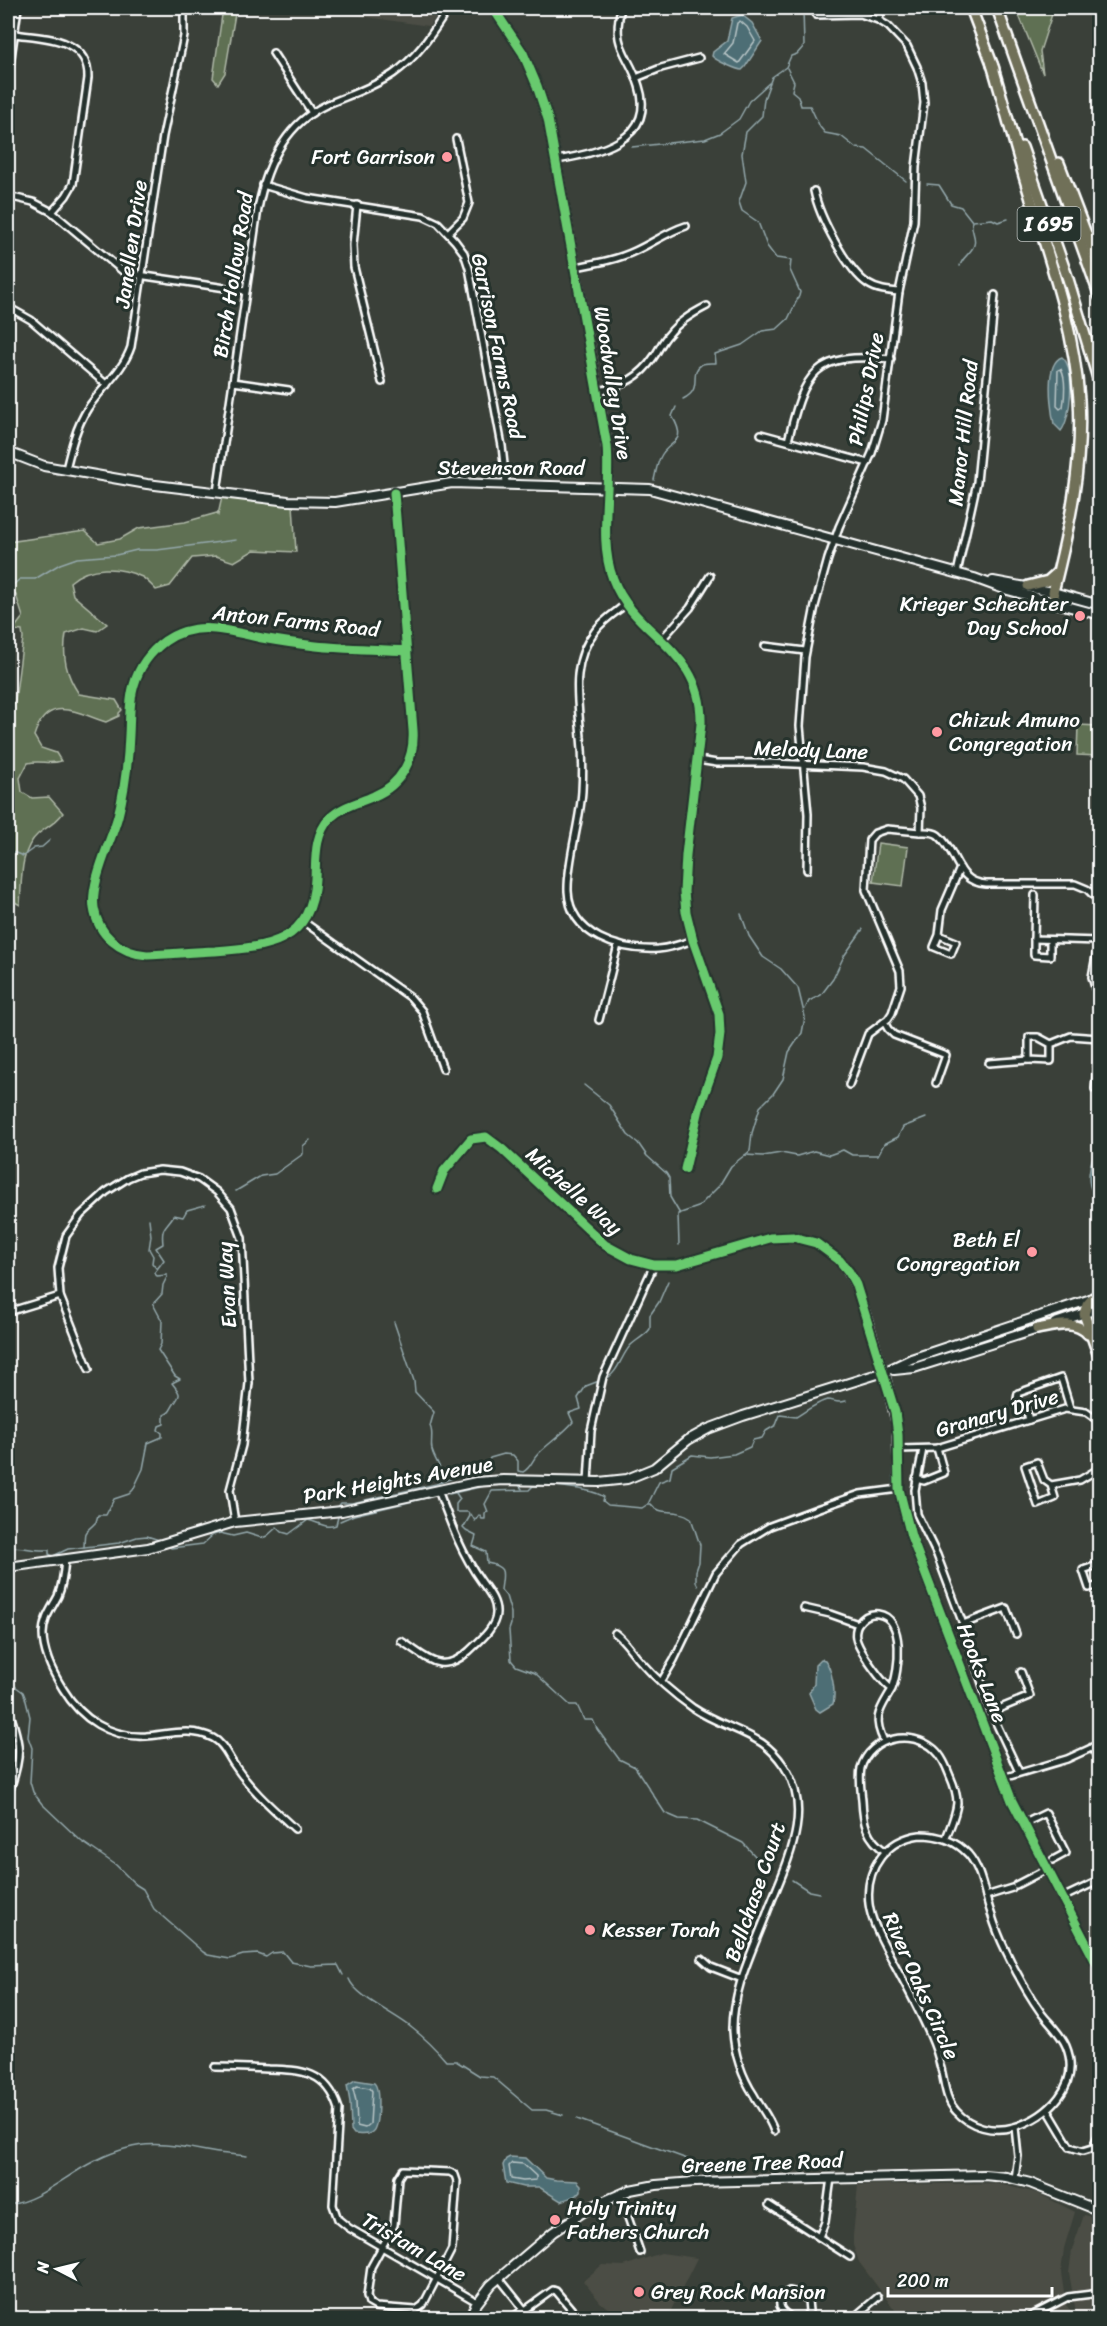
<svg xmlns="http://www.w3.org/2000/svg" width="1107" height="2326" font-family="Sriracha,sans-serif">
<rect width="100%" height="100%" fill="#3a4039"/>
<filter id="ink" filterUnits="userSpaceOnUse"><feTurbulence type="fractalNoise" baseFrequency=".0167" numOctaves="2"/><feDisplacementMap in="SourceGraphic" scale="12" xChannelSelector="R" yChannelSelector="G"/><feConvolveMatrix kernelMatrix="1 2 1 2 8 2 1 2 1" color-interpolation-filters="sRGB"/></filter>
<g filter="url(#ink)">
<g fill="#4c4d45">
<path d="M304 8H438L437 15 429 26Z"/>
<path d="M995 2183 1037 2193 1075 2212 1064 2248 1061 2273 1066 2305 1077 2318 1069 2273 1072 2250 1084 2215 1099 2218V2318H959L953 2311 941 2318H901L859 2262 853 2245V2236L858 2185Z"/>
<path d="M661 2253 697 2258 667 2318H621L601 2303 583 2281 602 2265 624 2266Z"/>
</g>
<g fill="#5f7052" stroke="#afb8a8" stroke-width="1.5">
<path d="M223 8H236L225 73 218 84 213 78Z"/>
<path d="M1016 8H1054L1040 51 1043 74Z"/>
<path d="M222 497 293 505 296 552 254 550 234 562 216 556 192 558 170 586 156 590C152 586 147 580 142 577 119 566 89 565 70 582L73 595 107 624 97 631 84 628 66 634C62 657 66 675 79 694L116 700 122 710 119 713V716L106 722C75 712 47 694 34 736L41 748 56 753 61 761C50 765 40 760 28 763L20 778 22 792 32 798 49 797 63 813C55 824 48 826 38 834 19 851 22 882 20 905L8 898V712L15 701 23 638 22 631 13 630 23 617 16 595 8 591V542L85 531 98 543 120 539 139 528 185 522 217 513 218 515Z"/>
<path d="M1078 725 1099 726V756L1077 755Z"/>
<path d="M878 843 908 847 903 886 873 882Z"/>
</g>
<g fill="#4d6e74" stroke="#94a8ac" stroke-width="1.5">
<path d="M742 15 752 23 762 41 745 67 742 70C737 70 715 60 712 56L713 52 727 41 732 18Z"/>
<path d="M1062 357C1076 368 1071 419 1061 431L1054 424C1051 408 1044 363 1062 357Z"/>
<path d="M1099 1145V1198C1082 1187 1090 1160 1099 1145Z"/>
<path d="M821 1659 825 1660C832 1669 836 1693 833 1704L820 1712 816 1709 809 1693 814 1684 815 1665Z"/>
<path d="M355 2080 374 2083C380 2088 379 2127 372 2132 367 2136 359 2134 354 2134L351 2130 350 2102 347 2085Z"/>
<path d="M510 2157 525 2158 546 2178 556 2180 577 2181 581 2185V2191L576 2196 561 2201 539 2187H523L506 2183 503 2165 506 2159Z"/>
</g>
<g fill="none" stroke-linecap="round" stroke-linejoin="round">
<g stroke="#b8c5c7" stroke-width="1.5">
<path d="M740 21 747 27 755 41 739 63 724 54 733 43 737 23Z"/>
<path d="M1061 369C1066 378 1065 396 1063 407L1060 409 1057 406 1058 370Z"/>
<path d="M357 2086 370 2088 372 2091 370 2124 365 2128 357 2126 356 2101 353 2089Z"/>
<path d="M512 2163 523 2164 536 2176V2180L523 2181 511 2179 509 2166Z"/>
</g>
<g stroke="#94a8ac" stroke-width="1.5">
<path d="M787 68 794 82 792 91 798 96 801 106H810L820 127 825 133 841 136 856 148 866 149 906 181"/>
<path d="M632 147 705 139 720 133 739 119 749 101 769 83"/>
<path d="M927 184 939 185 951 204 961 207 972 221C970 230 977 237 974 245 971 254 962 257 960 266"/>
<path d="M973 221 992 219 998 222 1008 219"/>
<path d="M683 399C704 389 688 373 701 365 704 362 712 363 716 363L715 354 742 345 762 331 777 329 788 319 799 296 800 292 790 270 791 260 776 258 767 246 758 222 742 211 739 202 746 182 742 154 746 132 762 116 764 99 772 77 786 67 791 56 797 54 804 46 803 8"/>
<path d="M654 480C656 472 657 463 661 456 669 440 689 444 672 416L676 407"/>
<path d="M8 584 13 585 20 579H35L60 564 77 558 116 555 137 550H157L236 540"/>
<path d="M8 850 23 856 34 848 42 847 50 840"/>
<path d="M805 1009 809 1001 821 995 833 979 844 956 863 929"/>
<path d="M584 1085 609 1105 628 1135 638 1143 647 1156 666 1173 669 1178 670 1197 680 1214"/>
<path d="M745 1155 763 1156 781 1153 797 1156 814 1151 829 1155 843 1150 852 1155H878L884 1144 898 1137 903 1127 926 1118"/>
<path d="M236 1191 261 1176 275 1174 303 1154V1146L310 1140"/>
<path d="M149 1219 151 1236 149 1249 153 1256 152 1263 156 1268"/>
<path d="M679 1245 678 1214 698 1207 719 1186 731 1166 750 1151 752 1133 760 1107 773 1094 783 1079 789 1052 802 1033 805 1017 798 988 781 969 763 957 749 936 741 914"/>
<path d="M394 1322 414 1381 415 1392 434 1412 430 1426C434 1434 430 1441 432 1450 435 1462 444 1468 441 1482"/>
<path d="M604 1380C619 1373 621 1355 631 1345 637 1339 645 1336 650 1329V1315L659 1302 668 1281"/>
<path d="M456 1493 460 1499 456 1504V1512H468L470 1516 463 1528 466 1531 476 1536 473 1546 486 1552 487 1563C507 1567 503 1572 501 1590L506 1596 511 1613V1624L509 1630 511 1660 516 1666 535 1673 570 1705H577L584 1720H593L597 1729 619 1759 635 1767 665 1813 679 1819 697 1820 743 1843 769 1871"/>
<path d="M449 1494 489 1485H519L522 1489"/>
<path d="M648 1504H651C660 1517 676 1507 691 1518L700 1545 699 1562 696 1571V1582L698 1586"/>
<path d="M337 1508 341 1503H352L436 1484 458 1476H466L472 1467H486L490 1458 504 1454 513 1455 518 1461V1471L523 1472C532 1467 531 1461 538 1454 549 1443 564 1433 573 1422L569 1413 581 1409 578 1398 586 1386 599 1381"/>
<path d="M471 1514 475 1521 479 1515 482 1519H485V1513L488 1512 485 1504 492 1491 529 1490 533 1486C539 1487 542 1485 547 1485 561 1487 594 1489 604 1497L603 1501 608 1505 642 1508 648 1504 659 1482 670 1478 672 1467 692 1455 710 1457 734 1454 750 1447 753 1440 762 1438 766 1431 776 1425 780 1415 796 1417C801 1414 820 1401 827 1400 835 1400 836 1404 846 1401"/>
<path d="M340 1521 354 1515 431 1497"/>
<path d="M168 1546 171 1548 203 1544 213 1535 220 1533 233 1536 246 1533 262 1538 267 1536 277 1527 282 1532 289 1534 308 1520C319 1522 324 1529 336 1525L338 1517"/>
<path d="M84 1547C85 1527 83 1536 96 1522L98 1515H106L114 1499 129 1494 133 1490 143 1469 148 1443 162 1437V1433L158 1430 159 1426 164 1424V1415C171 1412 170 1410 174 1404 182 1393 180 1394 172 1383L180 1379 175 1376 158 1350 161 1344 162 1321 153 1304 162 1294 163 1285 167 1277V1275L157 1276 154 1273 164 1260 156 1248 163 1244C161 1226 165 1229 174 1215L183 1217 187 1210 205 1205"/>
<path d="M8 1551 11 1547C24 1547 34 1551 49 1550V1554L53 1556 68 1549 119 1543 137 1537 147 1536 159 1540"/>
<path d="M8 1681 23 1692 25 1697 30 1717 28 1737 32 1748 30 1782 33 1792 42 1804 81 1841 116 1865 135 1884 143 1889 154 1909 203 1952 208 1955 230 1959 243 1955 258 1954 266 1957 272 1953 283 1952 291 1962 311 1966 338 1965 343 1975"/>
<path d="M792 1880 809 1891 819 1893"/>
<path d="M349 1979C355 1996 397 2015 412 2028 425 2038 436 2049 446 2061H456L480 2076 493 2077 532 2110H546L563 2115"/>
<path d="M577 2119 690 2160"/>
<path d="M8 2205C38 2201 63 2178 89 2164 133 2140 159 2141 206 2151 219 2154 234 2154 247 2156"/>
</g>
<defs>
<g id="street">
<path d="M878 20 883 8"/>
<path d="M14 34C43 38 89 37 88 78L73 184 66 196 52 212"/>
<path d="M273 53 312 113"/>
<path d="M636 78 661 68 699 58"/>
<path d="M8 79 18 8"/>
<path d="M557 160C596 153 657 141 639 86 629 53 611 48 621 8"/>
<path d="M263 185 307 198 423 216 438 223 455 241 464 253 469 268 502 446 506 483"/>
<path d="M814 191C819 216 847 270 868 284 877 290 888 291 899 292"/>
<path d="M8 196 33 202 52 212 125 273 246 291"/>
<path d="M357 205 353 245 354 267 382 382"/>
<path d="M448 233 463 218 469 203 456 139"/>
<path d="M576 267C597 263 616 260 635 251 653 243 667 232 686 226"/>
<path d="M8 307 31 320 107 385"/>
<path d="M233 382 289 390"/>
<path d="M598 391C621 387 640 378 653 358 659 350 662 341 669 334 679 321 693 313 707 306"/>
<path d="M761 434 868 463"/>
<path d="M788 441C805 371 814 352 891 359"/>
<path d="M66 469C71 448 76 427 88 408 102 387 123 371 131 347L163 136 184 36V8"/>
<path d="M608 487C607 517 602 550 613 579 635 638 703 647 701 724L686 855 684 892 686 912 693 940 719 1014 720 1034 717 1058 699 1109 685 1169"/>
<path d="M217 492 258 209C266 167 285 124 326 105 349 95 372 88 393 74 418 57 433 32 449 8"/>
<path d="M394 493 413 730C415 759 401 785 374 796 359 803 342 806 330 818 314 835 316 858 315 879 312 943 268 947 215 951 192 952 170 954 147 955 120 953 98 935 94 908 90 882 111 842 118 816 125 789 128 762 129 735 130 718 129 700 134 685 139 667 150 652 165 641 196 619 229 631 262 638 279 641 298 644 316 646 346 649 377 649 407 651"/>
<path d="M957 573 977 482 995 295"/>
<path d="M626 604C616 612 603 620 595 631 570 663 578 699 581 737 583 755 583 773 582 791 580 823 567 862 568 891 570 936 620 951 658 949 670 948 682 944 693 940"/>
<path d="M662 639 690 608 710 576"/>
<path d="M765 646 805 651"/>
<path d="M698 760 717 763H772L863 767 886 771 903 779 918 796 921 808 920 832C926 832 933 831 938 835 958 851 955 882 986 884H1075L1087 889 1100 902"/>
<path d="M807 870 808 814 800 726 805 657 815 606 828 559 839 527 872 453 882 420 899 292 914 221 916 167 924 103 922 83 917 67 907 46 888 26 878 20 860 14 816 15"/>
<path d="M1035 895 1034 939 1099 941"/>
<path d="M304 922 411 998 422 1011 443 1069"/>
<path d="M939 935 956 942 951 954 934 947 939 935 942 910 960 868"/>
<path d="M1034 939V955L1050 956V940"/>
<path d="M1099 940 1092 977 1100 1005"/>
<path d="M599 1020 618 945"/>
<path d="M884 1022 888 1029 894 1035 946 1055 936 1083"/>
<path d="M1051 1044 1038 1037H1029V1060L1051 1061V1044L1071 1036 1099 1038"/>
<path d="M989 1063 1029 1060"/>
<path d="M849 1085 868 1034 888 1019 892 1013 901 986 900 971 866 890 869 840 875 833 887 829 920 832"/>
<path d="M1095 1089 1100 1030"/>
<path d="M437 1189 444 1171 471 1139 486 1137 502 1149 605 1245 631 1259 654 1265H677L776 1237C855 1232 865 1314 884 1372"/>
<path d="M8 1312 60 1296"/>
<path d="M89 1369 60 1296 58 1268 66 1236 81 1215 106 1192 128 1178 140 1173 160 1170 180 1172 199 1179 217 1192 231 1208 242 1238 249 1383 242 1445 230 1490 235 1522"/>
<path d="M1021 1392 1061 1378 1070 1408"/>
<path d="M1018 1393 1017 1399 1019 1410 1026 1408 1029 1420"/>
<path d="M899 1449 937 1448 1065 1409 1086 1412 1100 1422"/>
<path d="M923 1449 915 1490 917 1514 937 1555 963 1624 991 1712 1019 1772"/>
<path d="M916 1479 924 1481 944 1473 937 1448"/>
<path d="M588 1482 591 1431 603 1377 654 1265"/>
<path d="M1051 1485 1055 1498 1038 1505 1025 1466 1037 1462 1044 1480 1051 1485 1080 1480 1100 1468"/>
<path d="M65 1560C64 1572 63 1584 58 1596 52 1608 43 1619 43 1634 43 1653 53 1673 63 1689 81 1719 110 1738 146 1736 169 1734 191 1727 213 1738 223 1743 227 1754 233 1763 250 1789 272 1808 295 1829"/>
<path d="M1100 1564 1083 1570 1089 1588 1100 1585"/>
<path d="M804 1608 830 1614 858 1624"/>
<path d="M963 1624 1006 1608 1016 1634"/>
<path d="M615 1633C626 1641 632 1653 642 1663 657 1680 675 1695 693 1708 715 1723 741 1729 762 1743 771 1749 778 1757 784 1766 816 1813 784 1867 767 1913 753 1950 732 1990 733 2031 734 2053 742 2077 754 2095 761 2108 769 2117 774 2131"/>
<path d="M401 1641C426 1656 440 1677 469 1651 479 1641 495 1629 496 1614 497 1601 488 1591 481 1581 461 1553 450 1522 438 1490"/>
<path d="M661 1682 674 1660 716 1573 741 1544 770 1526 819 1508 860 1494 899 1489"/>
<path d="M8 1708C22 1747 22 1756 8 1795"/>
<path d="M991 1712 1030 1696 1021 1672"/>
<path d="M884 1741C872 1717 880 1710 892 1689 882 1683 858 1649 856 1638 855 1633 856 1628 858 1624 863 1617 869 1613 878 1614 906 1618 899 1671 892 1689"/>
<path d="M1092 1747 1100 1762"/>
<path d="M1003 1778 1067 1759 1100 1744"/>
<path d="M1023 1824 1046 1813 1066 1853 1053 1860"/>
<path d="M920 1835C939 1835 955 1840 968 1854 982 1870 984 1894 991 1913 995 1926 1000 1939 1006 1951 1016 1973 1028 1994 1042 2014 1050 2024 1061 2034 1066 2046 1082 2085 1048 2117 1014 2127 993 2133 970 2127 956 2111 944 2098 945 2080 940 2065 938 2054 934 2044 930 2035 918 2007 903 1980 889 1954 881 1938 871 1921 869 1904 867 1887 871 1870 881 1857 891 1844 904 1837 920 1835Z"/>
<path d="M886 1852C866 1838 863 1823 862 1800 861 1790 859 1778 861 1768 870 1737 911 1729 934 1749 942 1756 946 1766 950 1776 954 1785 957 1793 957 1803 956 1815 950 1827 946 1838"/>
<path d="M1016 1885 1047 1869"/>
<path d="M986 1896 1012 1888"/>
<path d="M1062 1898 1100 1880"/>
<path d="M702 1959 711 1967 742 1979"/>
<path d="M215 2067C232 2067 250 2068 268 2069 302 2070 327 2071 339 2109L333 2205 338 2219 349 2228 477 2302"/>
<path d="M1048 2110 1070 2147 1083 2151 1096 2147"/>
<path d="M1015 2127 1018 2156 1015 2179"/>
<path d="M1100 2132 1095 2142 1100 2152"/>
<path d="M403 2170 450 2172 455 2175 457 2181 452 2249 423 2305 416 2310 376 2307 369 2303 367 2296 371 2267 394 2225 398 2178Z"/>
<path d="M620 2194 640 2252"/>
<path d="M769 2205 850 2257"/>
<path d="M819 2237 825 2222 831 2178"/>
<path d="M499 2278 531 2318"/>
<path d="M525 2310 553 2290 556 2291 579 2318"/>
<path d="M512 2318 524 2309"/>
<path d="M792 2318C783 2312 776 2307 782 2296L789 2291 798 2293 808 2300 809 2311 805 2318"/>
<path d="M864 2318 859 2313 878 2297"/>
<path d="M1027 2318 1068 2297 1100 2293"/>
</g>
<g id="secondary">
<path d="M493 8 523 53 537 86 548 119 605 433 608 457V487"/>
<path d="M8 452 44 466 147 484 288 501 335 502 452 483 650 489 974 578 1004 589 1100 615"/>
<path d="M993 581 1053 592 1100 605"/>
<path d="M1055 1323 1100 1308"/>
<path d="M894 1370 914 1368 1041 1328"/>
<path d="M884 1372 897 1425 899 1489 911 1536 1012 1801 1100 1970"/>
<path d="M8 1567 148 1548 235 1522 342 1511 476 1482 503 1480 599 1482 627 1479 654 1468 688 1440 708 1429 743 1416 884 1372 911 1359 1100 1296"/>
<path d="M469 2318 475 2306 491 2285 553 2232 591 2207 630 2190 656 2185 694 2182 984 2175 1006 2177 1030 2183 1100 2211"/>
</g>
<g id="highway">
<path d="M971 8 994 69"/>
<path d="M997 8 1100 297"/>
<path d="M992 64C1004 104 1014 143 1026 183 1047 253 1074 324 1079 399 1083 465 1069 529 1053 592L1056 603"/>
<path d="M1022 147 1068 279 1100 385"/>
<path d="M1059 163 1100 270"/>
<path d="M1028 586 1048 581 1057 573"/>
<path d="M1093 1298 1087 1305 1084 1314 1100 1359"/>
<path d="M1037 1329C1054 1326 1075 1319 1088 1334"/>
</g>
</defs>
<use href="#street" stroke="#fff" stroke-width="10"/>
<use href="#secondary" stroke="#fff" stroke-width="12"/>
<use href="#highway" stroke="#fff" stroke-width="14"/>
<use href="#street" stroke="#26332d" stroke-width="5"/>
<use href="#secondary" stroke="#26332d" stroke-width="8"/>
<use href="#highway" stroke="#706f59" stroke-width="9"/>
<defs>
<g id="cycleway">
<path d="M493 8 523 53 537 86 548 119 607 446C611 487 598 541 613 579 635 638 703 647 701 724L686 855 684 892 686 912 693 940 719 1014 720 1034 717 1058 699 1109 685 1169"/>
<path d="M394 493 413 730C415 759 401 785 374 796 359 803 342 806 330 818 314 835 316 858 315 879 312 943 268 947 215 951 192 952 170 954 147 955 120 953 98 935 94 908 90 882 111 842 118 816 125 789 128 762 129 735 130 718 129 700 134 685 139 667 150 652 165 641 196 619 229 631 262 638 279 641 298 644 316 646 346 649 377 649 407 651"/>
<path d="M437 1189 444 1171 471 1139 486 1137 502 1149 605 1245 631 1259 654 1265H677L770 1238 793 1237 816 1243 839 1260 849 1272 856 1285 895 1412 898 1435 899 1489 911 1536 1012 1801 1100 1970"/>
</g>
</defs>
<use href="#cycleway" stroke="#26332d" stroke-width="13"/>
<use href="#cycleway" stroke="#67ca6e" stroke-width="9"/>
</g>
</g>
<g fill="#ff9aa2" stroke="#26332d" stroke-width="2">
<circle cx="447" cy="157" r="6"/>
<circle cx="1080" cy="616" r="6"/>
<circle cx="937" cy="732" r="6"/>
<circle cx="1032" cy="1252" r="6"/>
<circle cx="590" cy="1930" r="6"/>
<circle cx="555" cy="2220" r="6"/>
<circle cx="639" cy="2292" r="6"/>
</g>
<g text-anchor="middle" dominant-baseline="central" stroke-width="6" stroke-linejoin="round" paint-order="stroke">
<rect fill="#26332d" stroke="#bec2c0" stroke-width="1.5" x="1017.5" y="207" width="63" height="34" rx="4.5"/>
<g font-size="20" font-weight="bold" fill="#fff">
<text x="1049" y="224">I 695</text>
</g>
<g font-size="21" fill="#fff" stroke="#26332d" text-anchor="start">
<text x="435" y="157" text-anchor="end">Fort Garrison</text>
<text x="1068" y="604" text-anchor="end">Krieger Schechter<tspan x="1068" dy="24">Day School</tspan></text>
<text x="949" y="720">Chizuk Amuno<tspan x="949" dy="24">Congregation</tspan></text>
<text x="1020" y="1240" text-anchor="end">Beth El<tspan x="1020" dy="24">Congregation</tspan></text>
<text x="602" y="1930">Kesser Torah</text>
<text x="567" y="2208">Holy Trinity<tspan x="567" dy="24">Fathers Church</tspan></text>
<text x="651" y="2292">Grey Rock Mansion</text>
</g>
<g font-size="21" fill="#fff" stroke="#26332d">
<text transform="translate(131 244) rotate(-82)">Janellen Drive</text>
<text transform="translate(233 275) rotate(-81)">Birch Hollow Road</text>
<text transform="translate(498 346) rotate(78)">Garrison Farms Road</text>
<text transform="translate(613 383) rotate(81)">Woodvalley Drive</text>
<text transform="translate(866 389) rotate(-79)">Philips Drive</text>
<text transform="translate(963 433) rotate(-84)">Manor Hill Road</text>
<text x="511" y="468">Stevenson Road</text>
<text transform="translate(296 621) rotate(6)">Anton Farms Road</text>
<text transform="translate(811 750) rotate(2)">Melody Lane</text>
<text transform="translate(574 1191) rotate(42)">Michelle Way</text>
<text transform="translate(227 1285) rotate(-93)">Evan Way</text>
<text transform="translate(997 1413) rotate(-16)">Granary Drive</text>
<text transform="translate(398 1480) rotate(-10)">Park Heights Avenue</text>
<text transform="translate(982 1673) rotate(69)">Hooks Lane</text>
<text transform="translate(755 1892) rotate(-71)">Bellchase Court</text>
<text transform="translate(921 1986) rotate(66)">River Oaks Circle</text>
<text transform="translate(762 2163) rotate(-2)">Greene Tree Road</text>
<text transform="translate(414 2247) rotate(30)">Tristam Lane</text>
</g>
</g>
<rect width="1107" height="2326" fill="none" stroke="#26332d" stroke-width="30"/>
<rect x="15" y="15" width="1077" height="2296" fill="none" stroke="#fff" stroke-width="2" filter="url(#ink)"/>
<g transform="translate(57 2269) rotate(277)" stroke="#26332d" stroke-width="4.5" paint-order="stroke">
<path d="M0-4.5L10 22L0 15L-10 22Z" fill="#ffffff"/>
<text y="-9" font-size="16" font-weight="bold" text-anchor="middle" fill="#ffffff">N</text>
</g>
<path d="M888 2287v9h164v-9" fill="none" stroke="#ffffff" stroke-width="3"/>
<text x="897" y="2287" font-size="18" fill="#ffffff" stroke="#26332d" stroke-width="4.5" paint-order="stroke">200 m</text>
</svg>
